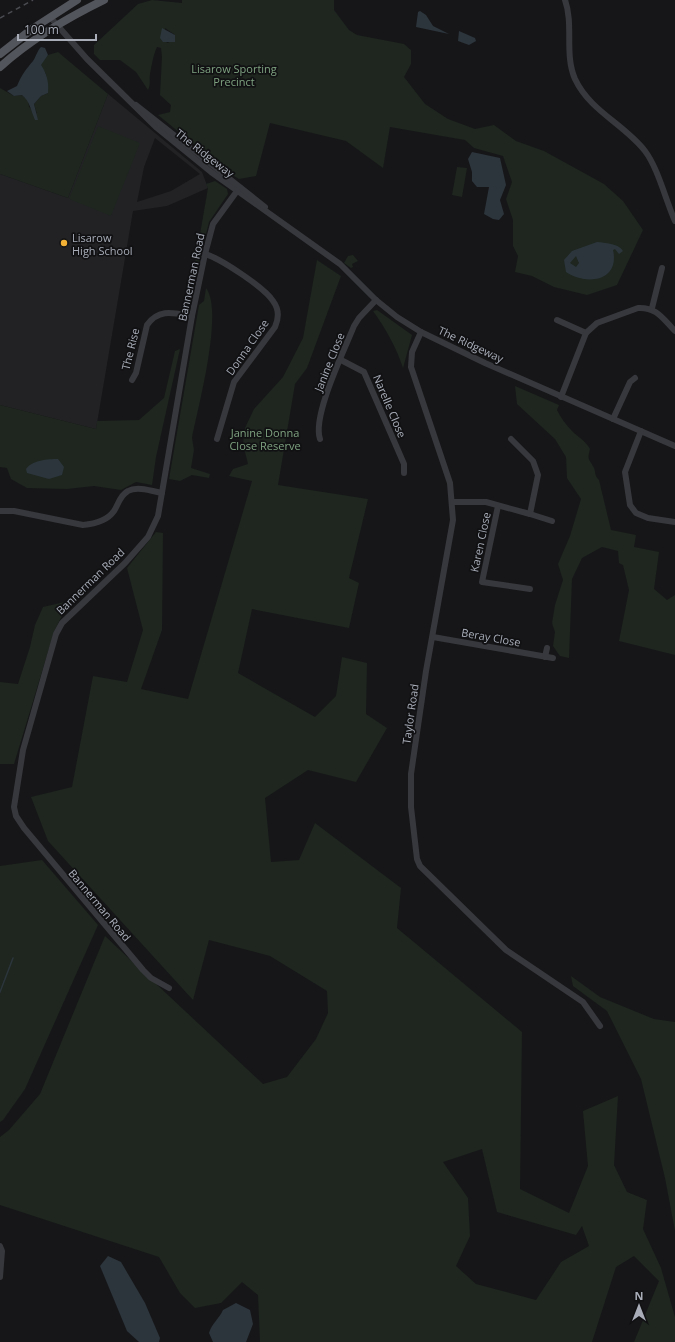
<svg xmlns="http://www.w3.org/2000/svg" width="675" height="1342" font-family="'Open Sans',sans-serif">
<rect width="100%" height="100%" fill="#161618"/>
<path fill="#222225" fill-rule="evenodd" d="M108 94 202 172 208 188 167 206 133 211 96 429 0 405V174L68 198ZM155 138 200 174 171 191 137 202 144 167Z"/>
<g fill="#1e261f" fill-rule="evenodd">
<path d="M152 0 182 3V0H334V10L349 30 357 35 404 44 411 50V64L404 77 425 104 448 119 475 129 494 125 516 141 544 151 604 184 623 201 643 230 617 285 587 295 554 287 532 276 515 272 518 256 513 246V220L506 199 512 182 503 156 474 148 465 140 390 127 383 168 346 141 270 123 256 176 239 179 229 173 158 115 170 112 171 105 160 95 162 57 161 48 157 47C153 56 152 64 150 74 149 80 151 84 148 90L136 72 120 60H100L94 54V45L138 4ZM165 28 175 35 168 43 164 41Z"/>
<path d="M58 52 108 94 68 198 0 174V88L14 96 22 95 28 99 29 107 37 114 34 104 41 96 48 93 46 74 40 65 48 55Z"/>
<path d="M98 126 140 143 111 216 69 199Z"/>
<path d="M457 167 467 168 462 197 452 195Z"/>
<path d="M215 181 227 189 228 194 209 222 193 287 191 286 208 188 206 184Z"/>
<path d="M353 255 358 261 352 264 353 267 351 268 344 263 348 256Z"/>
<path d="M317 260 341 276 307 368 295 384 278 485 368 499 349 578 359 583 349 628 252 609 238 673 315 717 336 696 342 657 367 663 366 714 387 728 356 782 308 770 265 798 271 862 299 860 315 823 401 888 397 928 522 1032 520 1189 569 1213 588 1166 583 1111 618 1096 614 1165 627 1192 647 1200 643 1229 661 1268 675 1317V1342H634L659 1281 634 1256 616 1267 592 1342H260L258 1295 242 1282 221 1303 195 1308 180 1293 159 1257 0 1205V1137L9 1130 40 1094 105 936 263 1084 287 1077 316 1039 328 1013 327 991 270 956 209 940 193 1000 48 841 31 797 72 787 93 676 127 682 143 630 127 568 156 532 163 533 162 630 141 689 188 699 252 481 229 476 233 469 248 464 243 444 245 428 254 409 283 377 303 338ZM482 1149 497 1212 576 1235 582 1226 589 1246 561 1262 536 1300 476 1284 456 1266 470 1236 468 1198 443 1162Z"/>
<path d="M206 288C224 311 198 408 192 438L194 450 191 468 210 474 209 478 192 475 180 481 169 479 199 305 204 301Z"/>
<path d="M377 310 412 335 403 368C396 347 386 329 373 311Z"/>
<path d="M180 349 156 457 152 485 136 482 121 490 94 486 67 489 27 488 11 479 7 468 0 467V405L96 429 97 421 139 420 164 398 175 351Z"/>
<path d="M515 386 559 405 557 410C561 418 566 425 572 431 579 438 585 440 590 449 587 460 589 459 594 468 596 473 594 475 599 480L611 530 636 535 634 547 659 552 654 589 667 600 675 595V655L619 641 629 590 623 565 619 563 618 551 602 547 582 558 572 579 569 658 560 656 553 646 555 632 552 623 555 605 563 580 558 564 570 536 581 499 567 478 566 457 555 439 517 404Z"/>
<path d="M69 601 54 632 14 764H0V682L18 684 30 647 35 625 43 607Z"/>
<path d="M42 860 98 925 25 1089 3 1120 0 1122V866Z"/>
<path d="M571 976 600 997 654 1019 675 1022V1231L665 1178 641 1079 607 1011 573 986Z"/>
</g>
<g fill="#2c353c" fill-rule="evenodd">
<path d="M420 11 426 15 433 26 449 34 416 27 418 12Z"/>
<path d="M162 28 175 35V42H163L160 38Z"/>
<path d="M459 31 475 38 476 41 469 45 458 41Z"/>
<path d="M41 47 45 48 48 55 41 65C47 74 49 82 48 93L41 96 34 104 38 120H35C31 111 30 101 22 95L14 96 7 91 17 86C21 76 26 69 33 61 36 57 37 51 41 47Z"/>
<path d="M472 152 500 158 506 185 500 200 504 214 499 220 493 219 484 214 489 187H477L472 181V172L468 159Z"/>
<path d="M597 242C605 243 618 243 623 251L619 254 615 249 613 250C620 281 587 286 566 272L564 260 572 251ZM576 256 579 263 576 267 570 263Z"/>
<path d="M58 459 64 467 62 475 49 479 27 473 26 469C32 460 48 459 58 459Z"/>
<path d="M108 1256 121 1262 145 1303 160 1338 159 1342H139L127 1331 100 1266Z"/>
<path d="M236 1303 250 1310 253 1324 246 1342H213L209 1333C212 1323 219 1319 223 1310Z"/>
</g>
<g fill="none" stroke-linecap="round" stroke-linejoin="round">
<path stroke="#2c353c" stroke-width="1.5" d="M0 992 13 958"/>
<g stroke="#37383d" stroke-width="6">
<path d="M565 0C574 25 564 54 575 79 590 111 624 124 645 151 658 168 666 201 675 221"/>
<path d="M50 17 87 59 157 128 211 172 340 264 376 300 397 317 421 332 485 363 675 446"/>
<path d="M136 105 265 207"/>
<path d="M205 254C220 258 265 288 273 301 279 309 279 318 275 327L234 382 217 439"/>
<path d="M652 308 662 268"/>
<path d="M557 320 586 333"/>
<path d="M421 332 412 352 411 367 450 483 453 520 426 671 411 774V807L417 859 420 866 506 950 583 1002 600 1026"/>
<path d="M341 360 364 372 404 464V473"/>
<path d="M132 380 136 373 147 325C159 308 174 313 192 316"/>
<path d="M561 397 586 333 597 323 638 308C657 307 663 319 675 331"/>
<path d="M613 419 630 382 635 378"/>
<path d="M641 431 625 472 630 505 636 513 648 518 675 522"/>
<path d="M320 439C312 416 344 351 354 326L359 318 376 300"/>
<path d="M511 439 533 461 538 475 530 514"/>
<path d="M453 502H486L530 514 552 521"/>
<path d="M498 506 482 582 530 589"/>
<path d="M0 511H14L83 525C94 524 107 521 114 511 118 505 120 495 128 491 137 486 152 491 162 493"/>
<path d="M433 637 553 658"/>
<path d="M545 657 547 648"/>
<path d="M169 988 151 978 143 970 24 828 16 816 14 807 23 750 56 634 62 623 125 563 148 537 158 516 192 316 205 254 213 224 237 191"/>
<path d="M0 1246 2 1251 0 1277"/>
</g>
<g stroke="#53555c" stroke-width="8">
<path d="M0 54 32 29 77 0"/>
<path d="M0 67C30 40 67 18 104 0"/>
</g>
<path stroke="#4a4c52" stroke-width="1.5" stroke-dasharray="5 4" stroke-linecap="butt" d="M0 18 33 0"/>
</g>
<circle fill="#f2b134" stroke="#111113" stroke-width="1.5" cx="64" cy="243" r="4"/>
<g text-anchor="middle" dominant-baseline="central" stroke-width="3.5" stroke-linejoin="round" paint-order="stroke">
<g font-size="11" fill="#7fa381" stroke="#111113">
<text x="234" y="68">Lisarow Sporting<tspan x="234" dy="13">Precinct</tspan></text>
<text x="265" y="432">Janine Donna<tspan x="265" dy="13">Close Reserve</tspan></text>
</g>
<g font-size="11" fill="#a8adb8" stroke="#111113">
<text transform="translate(205 153) rotate(38)">The Ridgeway</text>
<text transform="translate(191 277) rotate(-78)">Bannerman Road</text>
<text transform="translate(471 344) rotate(25)">The Ridgeway</text>
<text transform="translate(247 347) rotate(-55)">Donna Close</text>
<text transform="translate(130 349) rotate(-76)">The Rise</text>
<text transform="translate(329 362) rotate(-68)">Janine Close</text>
<text transform="translate(390 406) rotate(67)">Narelle Close</text>
<text transform="translate(480 542) rotate(-78)">Karen Close</text>
<text transform="translate(90 581) rotate(-44)">Bannerman Road</text>
<text transform="translate(491 637) rotate(10)">Beray Close</text>
<text transform="translate(410 714) rotate(-82)">Taylor Road</text>
<text transform="translate(100 905) rotate(50)">Bannerman Road</text>
</g>
<g font-size="11" fill="#a8adb8" stroke="#111113" text-anchor="start">
<text x="72" y="237">Lisarow<tspan x="72" dy="13">High School</tspan></text>
</g>
</g>
<g transform="translate(639 1306)" stroke="#111113" stroke-width="3" paint-order="stroke">
<path d="M0-3L7 15L0 10L-7 15Z" fill="#a8adb8"/>
<text y="-6" font-size="11" font-weight="bold" text-anchor="middle" fill="#a8adb8">N</text>
</g>
<path d="M18 34v6h78v-6" fill="none" stroke="#a8adb8" stroke-width="2"/>
<text x="24" y="34" font-size="12" fill="#a8adb8" stroke="#111113" stroke-width="3" paint-order="stroke">100 m</text>
</svg>
